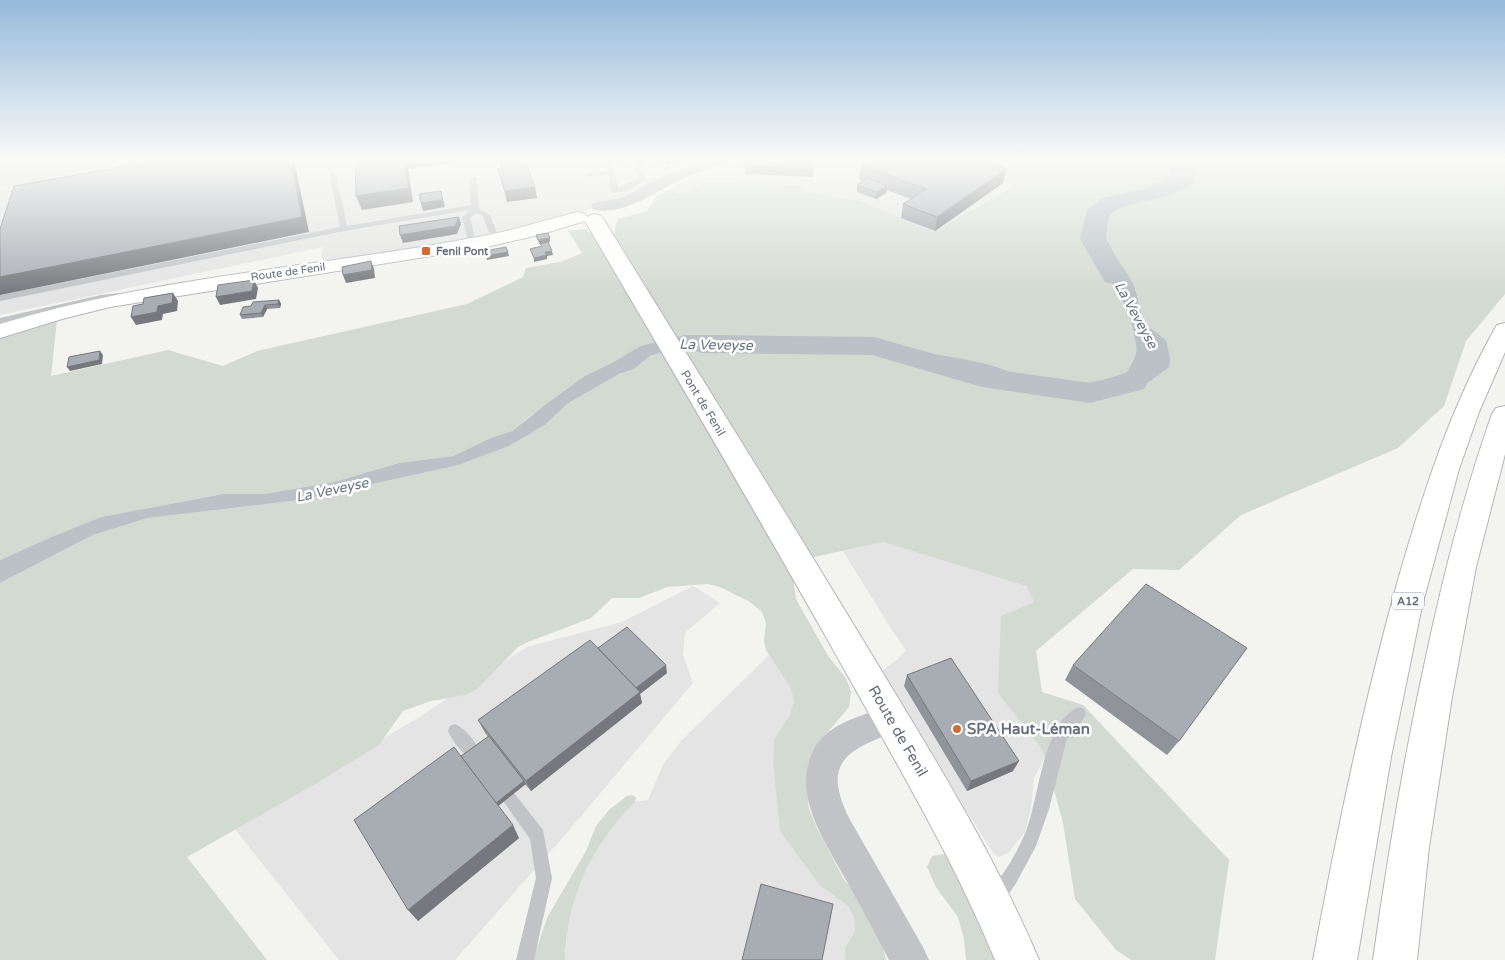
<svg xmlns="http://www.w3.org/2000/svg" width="1505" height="960" font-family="'Varela Round',sans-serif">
<rect width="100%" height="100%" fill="#f3f3f0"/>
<g fill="#e3e4e3">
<path d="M165 160H704L674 170 630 197 522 230 321 262 323 247 0 315V187Z"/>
<path d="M739 160H981L987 175 1015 184 934 232 860 201 809 193 797 185 706 182 680 194 668 190 686 179Z"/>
<path d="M883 542 1026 586 1034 602 1039 745 1045 757 1034 778 1031 808 1025 832 1008 853 999 857 993 853 902 708 883 670 898 659 906 650 892 630 843 551Z"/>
<path d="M693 586 720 603 685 633 683 655 693 683 571 828 455 960H339L234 828 416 719 527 647 622 622Z"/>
<path d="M769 655 791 689 794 702 789 716 774 739 780 831 820 886 848 906 854 917 855 931 845 948V960H565L568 926 577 890 590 858 606 832 635 802 648 800 663 765 681 741Z"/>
</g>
<g fill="#d3dad1">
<path d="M0 160H164L0 187Z"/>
<path d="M981 160H1171L1173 172 1170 180 1134 193 1101 199 1085 225 1099 262 1129 315 1134 328 1137 353 1127 372 1104 381 1075 385 1027 378 984 364 932 371 1090 393 1117 394 1166 340 1144 323 1135 288 1113 254 1093 239 1098 214 1117 203 1151 196 1190 165 1182 160H1505V294L1466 341 1444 406 1398 448 1241 515 1179 570 1133 569 1036 651 1042 692 1083 705 1229 860 1215 960H1131L1116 950 1075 899 1063 823 1045 757 1039 745 998 693 1001 616 1034 602 1026 586 883 542 810 558 797 571 794 584 796 599 828 656 846 678 851 692 849 707 817 745 807 787 809 809 817 828 844 880 864 902 876 922 886 960H845V948L855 931 854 917 848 906 820 886 780 831 773 761 774 739 789 716 794 702 791 689 766 650 764 641 766 623 762 612 750 602 720 587 708 584 667 587 639 598H612L591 618 528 642 518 647 477 689 465 695 431 701 403 711 379 745 310 787 187 857 267 960H0V583L93 535 148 518 300 500 459 465 509 446 545 425 567 404 619 374 634 369 650 356 689 344 726 350 750 347 751 340 725 335H684L640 346 530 416 512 431 493 437 453 456 399 463 334 482 264 494H223L101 517 51 537 0 560V338L57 320 51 376 168 350 223 366 257 351 467 304 523 277 526 268 560 262 582 253 568 231 586 229 597 239 614 233 618 219 647 211 656 197 668 190 680 194 706 182 797 185 809 193 860 201 934 232 1015 185 987 175Z"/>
<path d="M633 795 636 798 635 802C591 845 567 898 565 960H533L547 918 586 851 596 826 609 810 627 796Z"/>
<path d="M945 854 954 860 977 906 994 960H966L964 939 958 917 936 887 927 867 932 856Z"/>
</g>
<g fill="#bac2c7">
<path d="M1171 160H1182L1199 173 1173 190 1117 203 1098 214 1093 238 1113 254 1127 273 1135 288 1144 323 1166 340 1170 358 1169 367 1149 382 1117 394 1090 393 932 371 895 359 880 350 883 346C916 351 949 356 982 363 997 366 1011 373 1026 377 1063 387 1092 386 1127 372 1130 366 1134 360 1136 354 1137 350 1136 344 1135 339 1130 292 1081 259 1087 210L1101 199 1134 193 1170 180 1173 172Z"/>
<path d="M684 335H725L751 340V347L726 350 689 344 650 356 634 369 619 374 567 404 545 425 509 446 459 465 300 500 148 518 93 535 0 583V560L51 537 101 517 223 494H264L334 482 399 463 453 456 493 437 512 431 549 402 585 376 614 362 640 346Z"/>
</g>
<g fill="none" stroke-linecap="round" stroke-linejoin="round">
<g fill="#bac2c7" fill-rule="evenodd">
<path d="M1167 160H1189L1194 180C1179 202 1120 199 1110 216 1107 222 1107 232 1106 239L1127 276 1123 282 1114 284 1105 282 1080 239 1086 214 1102 198 1144 189 1171 177Z"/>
<path d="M702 335 874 337 984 368 1090 383 1133 372 1144 375 1148 382 1144 389 1090 403 982 387 872 355 702 353 692 350 687 344 692 338Z"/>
</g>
<defs>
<path id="secondary" d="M578 212 585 214 587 217 594 214 601 216 604 220C692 363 782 506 869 650 930 751 993 851 1039 960H995C956 865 903 775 853 685 766 529 675 375 585 221L539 235 482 248 110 307 62 319 0 338V324C157 276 322 267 483 236 515 230 546 220 578 212Z"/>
<g id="highway">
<path d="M1505 323V352L1479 412 1459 469 1422 606 1391 757 1357 960H1313C1337 832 1363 705 1398 580 1423 493 1450 409 1494 330L1497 325Z"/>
<path d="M1505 406V454L1476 567 1452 697 1429 847 1417 960H1373C1387 861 1403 763 1424 666 1442 580 1463 496 1492 414L1496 408Z"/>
</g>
</defs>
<use href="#secondary" stroke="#b3b6bb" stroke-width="2"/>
<use href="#highway" stroke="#b3b5b8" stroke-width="2"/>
<g fill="#c1c3c7" fill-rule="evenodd">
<path d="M606 160H632L613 164 618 188 638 178 633 160H640L646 179 629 190 612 193 608 175 589 177 585 175 589 173 608 171Z"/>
<path d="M329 172 336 174 347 226 471 205 469 179 476 177 479 209 490 215 499 239 492 241 483 216 476 213 470 218 476 243 469 245 462 217 470 210 344 231 0 301V295L340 227Z"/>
<path d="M120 293 123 294V298L101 301 0 324V318L101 295Z"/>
<path d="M1079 707 1084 709 1086 714C1081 725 1071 730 1066 742L1049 809 1036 846 1015 885 1002 903 996 905 990 903 988 897C991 889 997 882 1002 875 1012 861 1020 846 1026 831 1039 798 1043 721 1079 707Z"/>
<path d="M455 724C465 728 476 742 480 752L478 757 473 759C463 755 452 741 448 731L450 726Z"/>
<path d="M509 790 514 793 543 830 552 878 534 960H516L536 878 530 839 501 798 504 793Z"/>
</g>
<g fill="#c1c3c7" fill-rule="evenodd">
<path d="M707 160H729L727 163C712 169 695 173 680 180 655 192 622 217 593 209L591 206 593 203 622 198 671 173Z"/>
<path d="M891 705 902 709 906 719 902 729C853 749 819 757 849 818L923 947 929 960H889C875 933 861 906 846 880 830 851 809 820 806 786 805 770 811 748 823 737 840 720 868 714 891 705Z"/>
</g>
<use href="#secondary" fill="#fff" fill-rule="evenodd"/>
<use href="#highway" fill="#fff" fill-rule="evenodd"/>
</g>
<g fill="#90949a">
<path d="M499 160H525L537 198 507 202 498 169H501Z"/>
<path d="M660 160H683L668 165Z"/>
<path d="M814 162 813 177 745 174V166Z"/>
<path d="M861 165 1006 169 1003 183 935 231 901 218 903 204 911 199 887 190 886 193 876 199 857 192V185L863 181 859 179Z"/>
<path d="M279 300 281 304 280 308 267 309 263 317 242 319 240 315 251 306Z"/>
<path d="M598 648 667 673 640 694 642 703 531 791 525 784 498 806 519 838 418 921 461 756 488 737 484 731 478 720Z"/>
<path d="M1073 665 1179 741 1167 755 1065 680Z"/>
<path d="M907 675 1013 771 967 791 904 686Z"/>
</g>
<g fill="#76787d">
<path d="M291 160H294L309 232 0 295V277Z"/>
<path d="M404 160H457V162L408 169 413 202 362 210 356 196Z"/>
<path d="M667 160H683L668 165Z"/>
<path d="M1006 169 1003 183 935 231 937 217Z"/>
<path d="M887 186 886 193 876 199 877 192Z"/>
<path d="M535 187 537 198 507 202 505 191Z"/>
<path d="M441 191 445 207 423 211 421 203Z"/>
<path d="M459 217 461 224 457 234 403 243 400 235Z"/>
<path d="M550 238V242L539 244 538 240Z"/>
<path d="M552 251 553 255 547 256V259L534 262V258L545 252Z"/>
<path d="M508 252 509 256 487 260 486 256Z"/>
<path d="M371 261 374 269 375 278 346 283 343 275Z"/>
<path d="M254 280 258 288 256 299 220 305 216 297Z"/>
<path d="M173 293 178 301 177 311 163 314 162 320 136 325 131 317Z"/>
<path d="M279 300 281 304 280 308 278 304Z"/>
<path d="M265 305 267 309 263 317 261 313Z"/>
<path d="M100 351 103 355 102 364 70 371 67 367Z"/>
<path d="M666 665 667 673 640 694 642 703 531 791 526 781 635 689Z"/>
<path d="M1019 761 1013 771 967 791 971 781Z"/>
<path d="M524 781 526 784 497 807 495 803Z"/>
<path d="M513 825 519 838 418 921 408 910Z"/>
</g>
<g fill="#a8acb3" stroke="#76787d">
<path d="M161 160H291L302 217 0 277V229L14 186Z"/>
<path d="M355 160H404L409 188 356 196Z"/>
<path d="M500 160H525L535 187 505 191 498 169 502 168Z"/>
<path d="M747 160H791L814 162 813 170 745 166Z"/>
<path d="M869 160H981L1006 169 937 217 903 204 926 189 861 165Z"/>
<path d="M868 178 887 186 877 192 857 185Z"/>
<path d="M441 191 442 200 421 203 419 194Z"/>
<path d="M459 217 455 226 400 235 399 226Z"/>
<path d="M548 233 550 238 538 240 536 235Z"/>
<path d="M548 242 552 251 545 252 547 255 534 258 530 249 542 246 540 244Z"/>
<path d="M506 247 508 252 486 256 484 251Z"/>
<path d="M371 261 372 270 343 275 342 267Z"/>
<path d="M254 280 252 291 216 297 218 285Z"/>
<path d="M173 293 172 303 158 306 157 312 131 317 133 306 143 304 144 298Z"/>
<path d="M279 300 278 304 265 305 261 313 240 315 243 307 251 306 253 302Z"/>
<path d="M100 351 99 360 67 367 69 357Z"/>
<path d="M1146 584 1247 648 1179 741 1073 665Z"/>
<path d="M627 627 666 665 636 688 598 648Z"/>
<path d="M590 640 640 692 526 781 478 720Z"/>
<path d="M951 658 1019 761 971 781 907 675Z"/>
<path d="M489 736 524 781 496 803 461 756Z"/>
<path d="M454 747 513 825 408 910 354 820Z"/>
<path d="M761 884 833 904 822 960H742Z"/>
</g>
<linearGradient id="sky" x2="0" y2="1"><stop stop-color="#95badb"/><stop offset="0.54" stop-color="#fafaf8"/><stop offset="1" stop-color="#fafaf8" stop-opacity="0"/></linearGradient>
<rect width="1505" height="295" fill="url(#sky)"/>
<g fill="#d06d33" stroke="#fff" stroke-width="2">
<rect x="421" y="246" width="10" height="10" rx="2.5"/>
<circle cx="957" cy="729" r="5"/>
</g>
<g text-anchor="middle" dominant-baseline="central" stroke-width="5" stroke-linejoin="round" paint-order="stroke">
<g font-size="11" font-weight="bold" fill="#656f7e" stroke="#fff" text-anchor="start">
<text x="436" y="251">Fenil Pont</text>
</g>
<g font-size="11" fill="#656f7e" stroke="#fff">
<text transform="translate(288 272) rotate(-8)">Route de Fenil</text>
</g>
<rect fill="#fff" stroke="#939aa5" stroke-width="1" x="1392" y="592.5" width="32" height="17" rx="4"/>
<g font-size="11" font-weight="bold" fill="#656f7e">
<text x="1408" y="601">A12</text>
</g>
<g font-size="12" fill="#656f7e" stroke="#fff">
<text transform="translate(703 403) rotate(59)">Pont de Fenil</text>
</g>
<g font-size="14" font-style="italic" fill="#667682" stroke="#fff">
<text transform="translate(1136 315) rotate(61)">La Veveyse</text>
<text transform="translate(716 345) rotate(1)">La Veveyse</text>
<text transform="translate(332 490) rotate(-12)">La Veveyse</text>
</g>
<g font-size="15" font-weight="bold" fill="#656f7e" stroke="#fff" text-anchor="start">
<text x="967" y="729">SPA Haut-Léman</text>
</g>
<g font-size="15" fill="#656f7e" stroke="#fff">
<text transform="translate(898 731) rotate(60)">Route de Fenil</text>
</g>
</g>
</svg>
